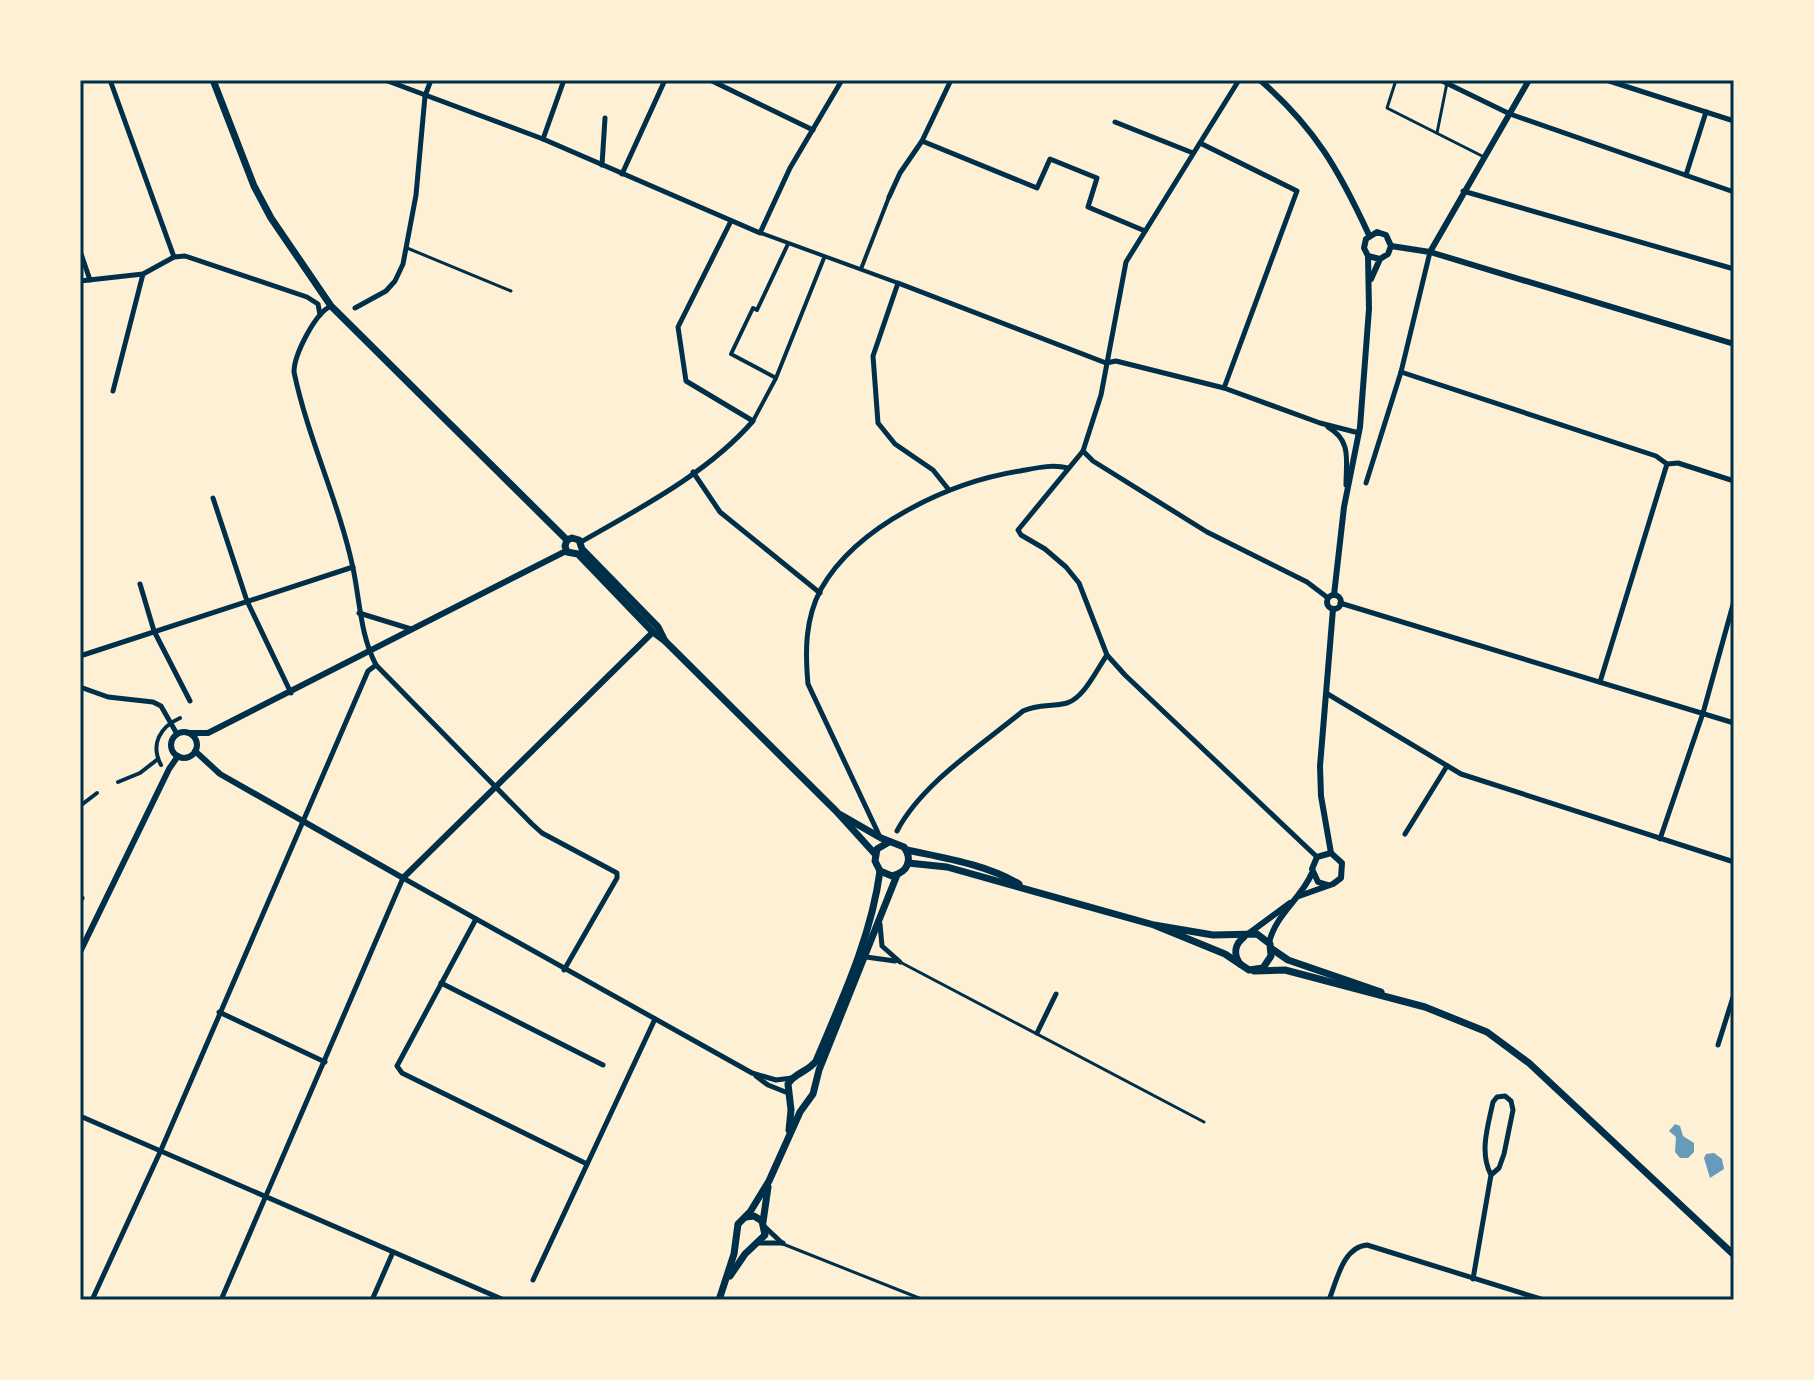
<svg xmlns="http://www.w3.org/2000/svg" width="1814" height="1380" font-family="'Sofia Sans Condensed',sans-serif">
<rect width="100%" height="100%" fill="#fdf0d5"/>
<g fill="#669bbc">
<path d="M1675 1124 1680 1126 1683 1136 1694 1143V1152L1688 1158H1680L1675 1152 1676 1137 1669 1131Z"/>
<path d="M1714 1153 1722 1159 1724 1169 1710 1178 1704 1158 1706 1154Z"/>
</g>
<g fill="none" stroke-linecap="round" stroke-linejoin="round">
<g stroke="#003049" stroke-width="3">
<path d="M1396 80 1387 108 1484 157"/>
<path d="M1437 133 1447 83"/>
<path d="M407 248 511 291"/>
<path d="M900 962 1204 1122"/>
<path d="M783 1244 924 1300"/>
</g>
<g stroke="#003049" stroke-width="4">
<path d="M761 233 898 283"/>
<path d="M861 269 889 197"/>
<path d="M776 378 731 354 753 308 757 310 788 244"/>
<path d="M753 421 776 378 824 258"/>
<path d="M161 765C150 744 160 727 180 718"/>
<path d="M118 782 140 773 158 759"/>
<path d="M80 806 97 793"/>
</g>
<g stroke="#003049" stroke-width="5">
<path d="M110 80 174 257"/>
<path d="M385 80 543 139 760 233 790 168 842 80"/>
<path d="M710 80 813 130"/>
<path d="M1239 80 1126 262 1101 395 1083 451 1018 530 1021 535 1045 549 1066 567 1079 583 1107 655 1125 675 1317 857"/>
<path d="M1440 80 1510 114 1734 192"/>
<path d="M1606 80 1734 121"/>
<path d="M1115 122 1193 153"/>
<path d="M543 139 564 80"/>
<path d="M922 141 1037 188 1050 159 1097 178 1088 207 1145 231"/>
<path d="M1200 143 1297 191 1224 388"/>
<path d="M602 165 605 118"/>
<path d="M622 174 665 80"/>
<path d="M1686 175 1706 112"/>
<path d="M1463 191 1734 269"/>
<path d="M889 197 900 173 922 141 951 80"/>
<path d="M80 251 90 280"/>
<path d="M80 281 143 274 174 257 185 256 307 297 318 304 320 315"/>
<path d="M331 306C315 313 294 355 294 372 308 439 339 502 353 568 360 601 360 634 376 665L532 824 542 833 617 873V878L564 970"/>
<path d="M355 308 386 291 395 281 403 264 416 195 425 96 431 80"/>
<path d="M1401 372 1656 456 1667 464 1678 463 1734 481"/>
<path d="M113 391 143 274"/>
<path d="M1328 427C1352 441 1346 460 1346 485"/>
<path d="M1083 451 1093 461 1207 532 1307 582 1328 598"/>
<path d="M693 472 720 512 820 593"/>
<path d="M1366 483 1401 372 1430 252"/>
<path d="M949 490 933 470 895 444 878 423 873 356 898 283 1106 363 1116 361 1224 388 1320 423 1359 433"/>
<path d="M213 498 247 601 291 693"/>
<path d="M581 542C640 508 708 473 753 421L686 381 678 327 731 221"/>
<path d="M140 584 154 631 190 701"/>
<path d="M1340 603 1734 723"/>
<path d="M359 613 411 629"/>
<path d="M80 656 353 567"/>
<path d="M1600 682 1667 464"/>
<path d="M80 687 108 697 153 702 161 706 177 734"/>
<path d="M1326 693 1461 774 1734 862"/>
<path d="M897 831C922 783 982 745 1023 711 1038 704 1052 707 1067 703 1084 698 1097 669 1107 655"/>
<path d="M1405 834 1447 766"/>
<path d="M880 837 808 684C805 651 805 619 821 589 857 525 950 482 1020 471 1036 468 1052 464 1068 468"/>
<path d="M1660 839 1703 713 1734 601"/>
<path d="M80 901 82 898"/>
<path d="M476 919 397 1066 402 1073 587 1164"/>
<path d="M880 924 882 946 900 962"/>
<path d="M866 957 895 961"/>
<path d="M441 983 603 1065"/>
<path d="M219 1012 325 1062"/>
<path d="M1037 1033 1056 994"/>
<path d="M1718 1045 1734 994"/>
<path d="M756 1076 768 1085 788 1093"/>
<path d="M80 1116 504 1300"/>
<path d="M765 1227 782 1243"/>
<path d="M758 1243H783"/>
<path d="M1473 1279 1491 1175 1499 1168 1504 1154 1513 1110 1511 1101 1505 1096 1497 1097 1493 1102C1488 1126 1479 1152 1491 1175"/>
<path d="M533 1280 655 1019"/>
<path d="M92 1300 161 1150 368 671 376 665"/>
<path d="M221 1300 403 878 752 1073 776 1080 792 1078"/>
<path d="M372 1300 393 1252"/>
<path d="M1329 1300C1337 1280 1343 1247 1367 1245L1544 1300"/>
</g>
<g stroke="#003049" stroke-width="6">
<path d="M1260 80C1315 128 1339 170 1369 235"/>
<path d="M1391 246 1430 252 1734 344"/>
<path d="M1430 252 1529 80"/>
<path d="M1371 279 1380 259 1388 254 1391 246 1386 235 1377 232 1366 239 1364 248 1368 256 1380 259"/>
<path d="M1334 595 1344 507 1360 427 1369 309 1368 256"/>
<circle cx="1334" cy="602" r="7"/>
<circle cx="184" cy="745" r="13"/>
<path d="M189 733H208L566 551"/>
<path d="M195 751 220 774 403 878 653 632"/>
<path d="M1331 853 1321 796 1320 766 1333 609"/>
<path d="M1299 896 1333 884 1341 878 1342 863 1331 853 1317 857 1312 869 1318 882 1328 885"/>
<path d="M1248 934 1290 903"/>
<path d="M1269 943C1275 915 1301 899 1312 873"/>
<path d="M80 952 169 769 178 756"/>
</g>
<g stroke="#003049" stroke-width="7">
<path d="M213 80 254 186 271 218 331 306 567 540 572 538 579 540 582 549 658 627 665 641"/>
<path d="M567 540 565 546 567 552 578 554 653 632 665 641 836 811 875 854"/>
<path d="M841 815 881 838 904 847C913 860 908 872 892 876L880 871 875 861 877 849 889 842"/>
<path d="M907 850C944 858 985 864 1019 884"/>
<path d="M908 863 947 867 1154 925 1225 954 1249 970 1263 968 1271 956 1270 944 1257 934 1213 935 1154 925"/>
<path d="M1272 949 1288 960 1381 992"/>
<path d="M1240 964C1233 954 1235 944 1244 937"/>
<path d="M1254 971 1285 970 1425 1007 1487 1032 1529 1063 1734 1255"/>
<path d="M789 1130 791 1110 788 1084C794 1073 808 1072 816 1061 842 999 871 938 880 871"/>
<path d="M763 1222 768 1187"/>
<path d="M730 1276 745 1254 765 1235 762 1221 754 1216 746 1217"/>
<path d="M719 1300 734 1254 738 1224 750 1212 769 1181 800 1112 813 1094 819 1070 897 875"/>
</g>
</g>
<rect width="1814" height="1380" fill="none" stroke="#fdf0d5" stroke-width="164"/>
<rect x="82" y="82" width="1650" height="1216" fill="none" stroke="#003049" stroke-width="3"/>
</svg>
